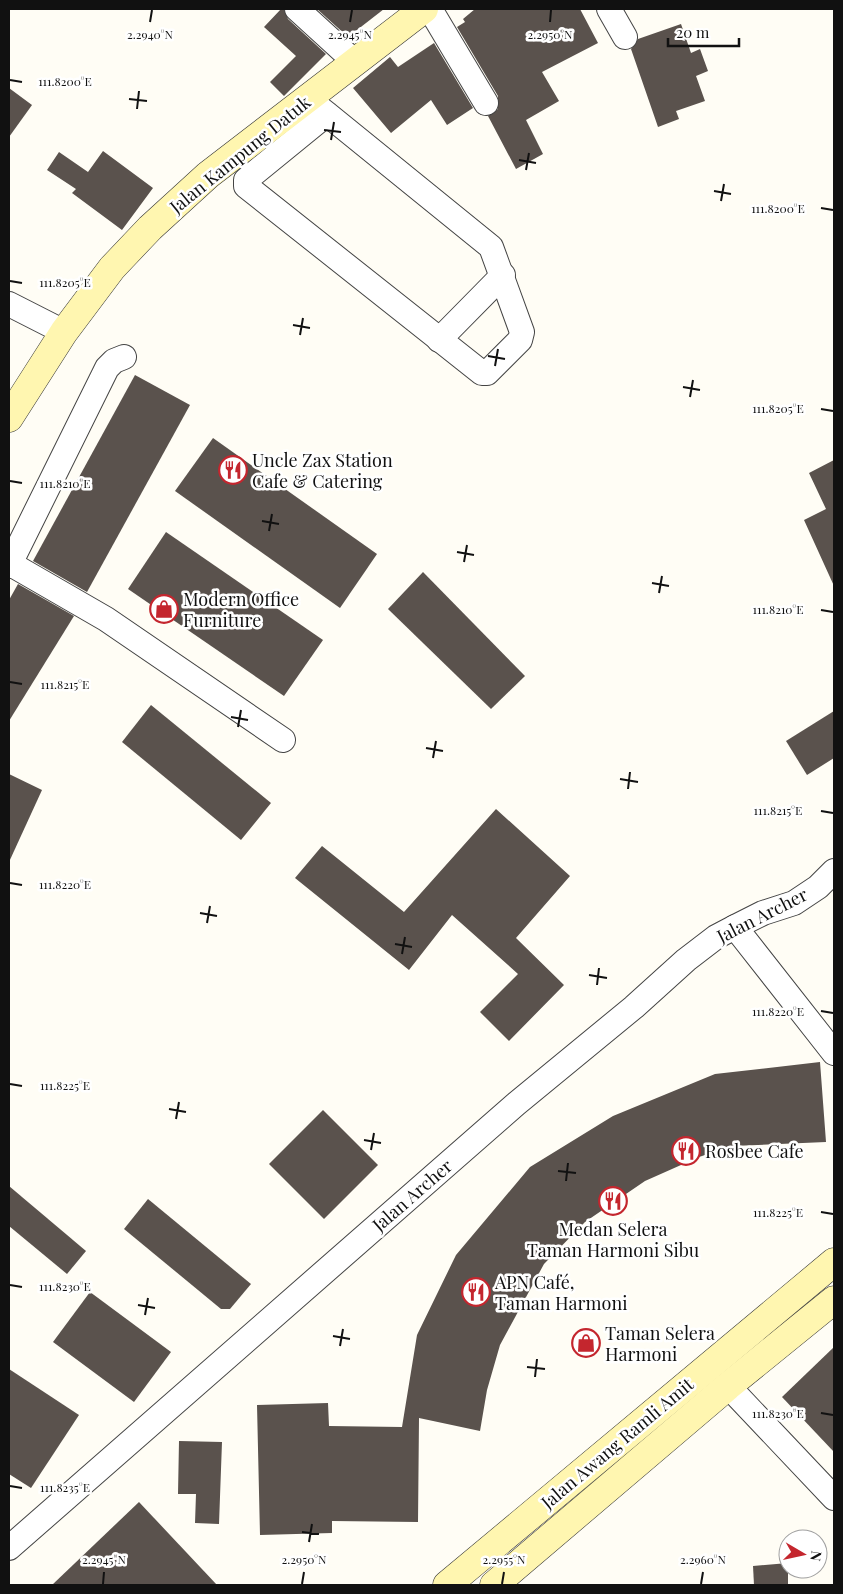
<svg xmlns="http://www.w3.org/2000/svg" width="843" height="1594" font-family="'Playfair Display',serif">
<rect width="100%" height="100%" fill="#fffdf5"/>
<g fill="#5a524d">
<path d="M281 9H284L288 19 326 54 284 96 270 82 296 56 264 27Z"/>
<path d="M317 9H384L348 37Z"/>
<path d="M475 9H580L598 43 542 72 559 101 526 120 543 154 516 169 488 116 498 109V96L457 27 465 22 463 19Z"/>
<path d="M681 24 691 53 700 49 708 71 696 76 705 101 676 111 679 119 658 127 631 49 638 39Z"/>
<path d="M434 43 473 108 447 125 431 100 391 133 353 88 390 57 398 67Z"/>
<path d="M9 88 32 105 9 137Z"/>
<path d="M103 151 153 188 122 230 72 193 76 189 47 170 59 152 88 172Z"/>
<path d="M135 375 190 405 87 592 33 561Z"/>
<path d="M213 438 377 554 340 608 175 491Z"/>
<path d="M834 460V586L804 520 826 509 809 473Z"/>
<path d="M166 532 323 640 284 696 128 589Z"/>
<path d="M423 572 525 676 491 709 388 609Z"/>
<path d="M18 584 74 616 9 721V600Z"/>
<path d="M151 705 271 803 241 840 122 742Z"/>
<path d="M834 711V758L807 775 786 741Z"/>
<path d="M9 774 42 790 9 862Z"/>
<path d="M496 809 570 876 516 938 564 985 509 1041 480 1012 518 974 452 915 409 970 295 878 322 846 404 912Z"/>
<path d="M820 1062 826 1142 732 1146 699 1157 645 1181 585 1222 544 1264 500 1345 487 1390 480 1431 419 1418 418 1522 332 1521V1533L260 1535 257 1405 328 1403 329 1426 402 1427 417 1335 456 1255 530 1167 613 1116 715 1074Z"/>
<path d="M323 1110 378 1165 324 1219 269 1164Z"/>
<path d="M9 1186 86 1251 67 1274 9 1226Z"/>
<path d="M148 1199 251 1284 230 1309H221L124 1229Z"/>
<path d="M90 1292 171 1352 134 1402 53 1342Z"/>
<path d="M834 1347V1452L782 1397Z"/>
<path d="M9 1369 79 1415 31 1488 9 1474Z"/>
<path d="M179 1441 222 1442 219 1524 195 1523 196 1494H178Z"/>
<path d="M139 1502 217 1585H52Z"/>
<path d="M788 1563V1585H754L753 1566Z"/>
</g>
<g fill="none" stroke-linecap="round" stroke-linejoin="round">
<defs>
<g id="street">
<path d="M297 9 355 62"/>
<path d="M430 9 486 103"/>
<path d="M609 9 625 37"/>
<path d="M308 99 327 114 491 247 522 332 520 340 487 373H482L246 186V180L327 114"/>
<path d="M9 304 64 332"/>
<path d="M439 340 503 275"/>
<path d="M9 563 106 619 283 740"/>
<path d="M9 566 107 368 114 361 124 357"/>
<path d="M735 927 834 1053"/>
<path d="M728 1386 834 1498"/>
<path d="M9 1548 516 1104 634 1007 686 960 716 937 735 927 763 913 794 903 818 887 834 871"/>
</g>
<g id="secondary">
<path d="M9 418 64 332 112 268 150 228 208 175 424 9"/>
<path d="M447 1585 834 1262"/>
<path d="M494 1585 728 1386 834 1300"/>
</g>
</defs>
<use href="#street" stroke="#444" stroke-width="26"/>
<use href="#secondary" stroke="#333" stroke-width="29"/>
<use href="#street" stroke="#fff" stroke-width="24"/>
<use href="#secondary" stroke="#fff6b0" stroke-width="28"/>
</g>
<path fill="none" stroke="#111" stroke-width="2" d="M150 22 152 10M350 22 352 10M550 22 551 10M10 80 22 82M129 99 147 101M137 109 139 91M324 130 341 132M331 140 334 122M519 160 536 163M526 170 529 153M714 191 731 194M721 201 724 184M821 208 833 210M10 281 22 283M293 325 310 328M300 335 303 318M488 356 505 359M495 366 498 349M683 387 700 390M690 397 693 380M821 409 833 411M10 481 22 483M262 521 279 524M269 531 272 514M457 552 474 555M464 562 467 545M652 583 669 586M659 593 662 576M821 610 833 612M10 682 22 684M231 717 248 720M238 727 241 710M426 748 443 751M433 758 436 741M620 779 638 782M628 789 630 772M821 811 833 813M10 883 22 885M200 913 217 916M207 923 210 906M395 944 412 947M402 954 405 937M589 975 607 978M597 985 599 968M821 1011 833 1013M10 1084 22 1086M169 1109 186 1112M176 1119 179 1102M364 1140 381 1143M371 1150 374 1133M558 1171 576 1173M566 1181 568 1163M821 1212 833 1214M10 1285 22 1287M138 1305 155 1308M145 1315 148 1298M333 1336 350 1339M340 1346 343 1329M527 1367 545 1369M535 1377 537 1359M821 1413 833 1415M10 1486 22 1488M302 1532 319 1534M309 1542 312 1524M103 1584 104 1572M302 1584 304 1572M502 1584 504 1572M701 1584 703 1572"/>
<defs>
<symbol id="restaurant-ring" viewBox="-11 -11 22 22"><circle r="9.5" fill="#fff" stroke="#c4262e" stroke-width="1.5"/><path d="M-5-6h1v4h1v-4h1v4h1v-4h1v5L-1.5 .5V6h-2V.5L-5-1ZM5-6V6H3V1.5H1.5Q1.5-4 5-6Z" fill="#c4262e"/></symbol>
<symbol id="shop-ring" viewBox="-11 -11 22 22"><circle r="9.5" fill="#fff" stroke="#c4262e" stroke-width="1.5"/><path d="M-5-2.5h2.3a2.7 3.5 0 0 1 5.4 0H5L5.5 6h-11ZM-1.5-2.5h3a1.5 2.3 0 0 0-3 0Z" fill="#c4262e"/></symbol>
</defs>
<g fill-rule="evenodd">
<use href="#restaurant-ring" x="217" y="454" width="32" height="32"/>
<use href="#shop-ring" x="148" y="593" width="32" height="32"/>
<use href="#restaurant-ring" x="670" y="1135" width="32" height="32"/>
<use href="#restaurant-ring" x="597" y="1185" width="32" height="32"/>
<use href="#restaurant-ring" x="460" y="1276" width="32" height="32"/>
<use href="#shop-ring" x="570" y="1327" width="32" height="32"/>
</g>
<g text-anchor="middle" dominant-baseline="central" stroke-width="5" stroke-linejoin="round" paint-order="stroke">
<g font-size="18" fill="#111" stroke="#fff">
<text transform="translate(240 154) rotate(-39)">Jalan Kampung Datuk</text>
<text transform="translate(762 915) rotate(-27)">Jalan Archer</text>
<text transform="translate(412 1195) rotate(-41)">Jalan Archer</text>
<text transform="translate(617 1443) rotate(-40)">Jalan Awang Ramli Amit</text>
</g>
<g font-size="18" fill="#111" stroke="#fff" text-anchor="start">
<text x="252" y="460">Uncle Zax Station<tspan x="252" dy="21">Cafe &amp; Catering</tspan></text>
<text x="183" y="599">Modern Office<tspan x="183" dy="21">Furniture</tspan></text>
<text x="705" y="1151">Rosbee Cafe</text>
<text x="613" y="1229" text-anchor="middle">Medan Selera<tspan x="613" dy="21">Taman Harmoni Sibu</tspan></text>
<text x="495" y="1282">APN Café,<tspan x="495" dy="21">Taman Harmoni</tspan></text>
<text x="605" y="1333">Taman Selera<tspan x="605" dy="21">Harmoni</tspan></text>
</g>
</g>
<g font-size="12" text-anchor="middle" fill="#111" stroke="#fff" stroke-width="5" stroke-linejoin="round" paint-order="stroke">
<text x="150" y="39">2.2940°N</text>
<text x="350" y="39">2.2945°N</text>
<text x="550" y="39">2.2950°N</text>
<text x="65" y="86">111.8200°E</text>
<text x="778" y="213">111.8200°E</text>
<text x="65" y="287">111.8205°E</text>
<text x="778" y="413">111.8205°E</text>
<text x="65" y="488">111.8210°E</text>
<text x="778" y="614">111.8210°E</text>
<text x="65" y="689">111.8215°E</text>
<text x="778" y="815">111.8215°E</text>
<text x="65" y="889">111.8220°E</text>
<text x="778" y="1016">111.8220°E</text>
<text x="65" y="1090">111.8225°E</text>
<text x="778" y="1217">111.8225°E</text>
<text x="65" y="1291">111.8230°E</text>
<text x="778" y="1418">111.8230°E</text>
<text x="65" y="1492">111.8235°E</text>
<text x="104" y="1564">2.2945°N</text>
<text x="304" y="1564">2.2950°N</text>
<text x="504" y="1564">2.2955°N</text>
<text x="703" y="1564">2.2960°N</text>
</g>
<rect width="843" height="1594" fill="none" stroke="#111111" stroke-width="20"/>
<g transform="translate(803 1554) rotate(99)"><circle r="24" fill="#ffffff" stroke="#a0a0a0"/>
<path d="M0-4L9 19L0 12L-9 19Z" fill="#c4262e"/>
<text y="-8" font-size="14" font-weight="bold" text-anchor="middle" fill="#111111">N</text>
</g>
<path d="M668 38v8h71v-8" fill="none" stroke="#111111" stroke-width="2.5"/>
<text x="676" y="38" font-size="15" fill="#111111" stroke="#ffffff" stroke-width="4" paint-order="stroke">20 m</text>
</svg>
